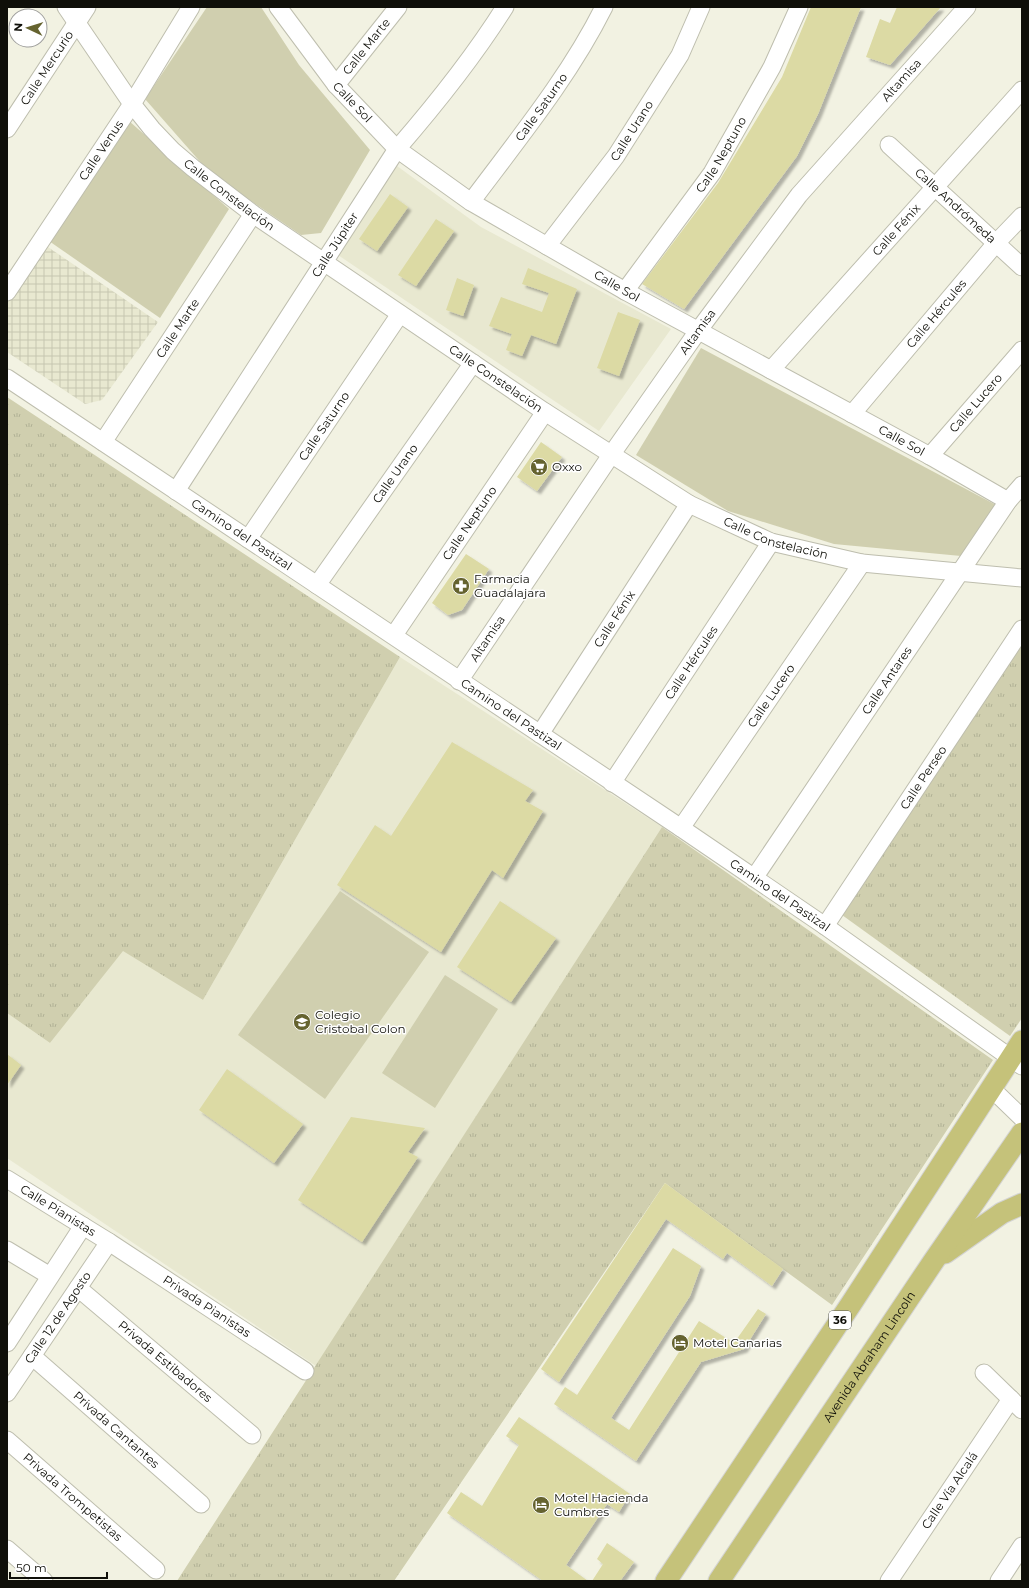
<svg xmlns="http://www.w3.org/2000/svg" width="1029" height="1588" viewBox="0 0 1029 1588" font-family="Montserrat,sans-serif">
	<defs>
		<pattern id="industrial-grid" width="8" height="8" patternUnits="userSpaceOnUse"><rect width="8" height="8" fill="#e8e8d0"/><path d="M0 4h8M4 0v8" fill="none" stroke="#c6c6b1"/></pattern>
		<pattern id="grass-tufts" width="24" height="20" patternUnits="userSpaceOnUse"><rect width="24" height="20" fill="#d0cfaf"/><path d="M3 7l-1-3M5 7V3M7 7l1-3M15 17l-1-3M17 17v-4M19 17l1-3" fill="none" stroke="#b1b195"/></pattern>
		<filter id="shadow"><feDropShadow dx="3.5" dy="3.5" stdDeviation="1" flood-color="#0004"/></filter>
	</defs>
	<rect width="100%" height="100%" fill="#f2f2e2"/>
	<!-- built -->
	<g fill="#e8e8d0">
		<polygon points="397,166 481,227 671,329 599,431 335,253"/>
		<polygon points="400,657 662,827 316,1366 7,1158 7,1013 50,1043 123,950 203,1000"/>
	</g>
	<!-- industrial -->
	<polygon fill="url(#industrial-grid)" points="45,245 158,322 102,400 85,404 7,352 7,303"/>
	<!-- grass -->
	<g fill="url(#grass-tufts)">
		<polygon points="7,397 400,657 203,1000 123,951 50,1043 7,1013"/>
		<polygon points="1022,643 1022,1018 1010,1036 842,915"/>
		<polygon points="662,827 993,1060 832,1305 665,1183 394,1581 177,1581"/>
	</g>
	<!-- park -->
	<g fill="#d0cfaf">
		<polygon points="207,7 261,7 299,65 370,150 321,233 301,235 210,173 145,99"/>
		<polygon points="129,121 229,209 160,318 49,241"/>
		<polygon points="701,348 996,505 961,556 834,544 728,511 636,455"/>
		<polygon points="340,891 429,952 325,1099 238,1035"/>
		<polygon points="445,975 498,1009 435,1108 382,1073"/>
	</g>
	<!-- building -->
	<g fill="#dcdaa4" filter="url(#shadow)">
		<polygon points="811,7 861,7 818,114 797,156 684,309 642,284 718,183 782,77"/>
		<polygon points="897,7 941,7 890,65 866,57 880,19 890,23"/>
		<polygon points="390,194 408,207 377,251 359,239"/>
		<polygon points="436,219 454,231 416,286 398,275"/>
		<polygon points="528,268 577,289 556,344 531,335 522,356 506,350 512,334 489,326 501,297 542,312 549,293 522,284"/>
		<polygon points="457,278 474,285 463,316 446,310"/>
		<polygon points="618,312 640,320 619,376 597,368"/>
		<polygon points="541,442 562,457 537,491 517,477"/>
		<polygon points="466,554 489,569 462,610 448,615 432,603"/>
		<polygon points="452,742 533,790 525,801 543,811 503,878 492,870 441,952 337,885 375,825 391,836"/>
		<polygon points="500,901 556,938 511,1002 457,967"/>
		<polygon points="7,1054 21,1065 7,1085"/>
		<polygon points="227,1069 303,1124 274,1163 199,1110"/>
		<polygon points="351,1117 425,1128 408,1152 418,1157 362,1242 298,1200"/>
		<polygon points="665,1183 783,1269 772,1286 727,1253 723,1259 666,1219 559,1382 541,1369"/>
		<polygon points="673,1248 701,1266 690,1296 611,1418 629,1430 699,1321 734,1343 758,1309 766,1314 744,1349 701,1362 636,1461 554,1404 565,1387 577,1395"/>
		<polygon points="519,1417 630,1494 619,1512 607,1504 566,1565 588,1581 543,1581 447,1513 461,1492 482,1506 519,1445 506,1436"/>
		<polygon points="607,1543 634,1562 620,1581 592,1581 603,1564 597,1559"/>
	</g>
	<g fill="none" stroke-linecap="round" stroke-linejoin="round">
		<defs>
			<g id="minor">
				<path id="s1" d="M66,7L132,104L152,129L173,151L193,168L253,214L545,412L689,504L771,542L862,563L1022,578"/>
				<path id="s2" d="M278,7L336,85L397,149L471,202L625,291L930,456L1008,501"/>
				<path id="s3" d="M336,85L398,7"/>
				<path id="s4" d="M7,129L87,7"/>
				<path id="s5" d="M889,145L1022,267"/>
				<path id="s6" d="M471,202C518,139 569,77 604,7"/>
				<path id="s7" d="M547,246L616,156L680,55L701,7"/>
				<path id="s8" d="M625,291L712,173L772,67L799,7"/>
				<path id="s9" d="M7,292L132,104L191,7"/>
				<path id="s10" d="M771,370L1022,90"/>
				<path id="s11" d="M7,378L681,828L825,926L1022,1066"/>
				<path id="s12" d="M852,414L997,242L1022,216"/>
				<path id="s13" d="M103,442L253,214"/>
				<path id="s14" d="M930,456L1022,350"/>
				<path id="s15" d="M176,491L397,149C436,104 473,58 505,7"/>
				<path id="s16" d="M248,539L400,314"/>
				<path id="s17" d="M317,585L473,363"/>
				<path id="s18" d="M394,635L545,412"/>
				<path id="s19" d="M459,681L611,455L698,331L799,195L967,7"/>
				<path id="s20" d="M540,734L689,504"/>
				<path id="s21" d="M612,783L771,542"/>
				<path id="s22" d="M681,828L862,563"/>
				<path id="s23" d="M754,878L1008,501L1022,485"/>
				<path id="s24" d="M825,926L1022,629"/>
				<polyline points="991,1088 1022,1118"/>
				<path id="s25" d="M7,1179L109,1242L305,1371"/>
				<polyline points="7,1250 50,1276"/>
				<path id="s26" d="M78,1288L252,1435"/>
				<polyline points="7,1343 83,1226"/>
				<path id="s27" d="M32,1356L201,1504"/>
				<polyline points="984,1373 1022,1410"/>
				<path id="s28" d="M7,1393L109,1242"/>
				<path id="s29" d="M7,1440L156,1570"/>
				<polyline points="7,1549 44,1581"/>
				<path id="s30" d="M889,1581L1011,1399"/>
				<polyline points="999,1581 1022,1546"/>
			</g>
			<g id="major">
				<polyline points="945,1253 1002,1213 1022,1204"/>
				<polyline points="666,1581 851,1304 1022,1041"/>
				<path id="s31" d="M719,1581L933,1262L1022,1133"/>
			</g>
		</defs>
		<!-- minor casing -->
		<use href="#minor" stroke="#bebeae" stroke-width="19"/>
		<!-- major casing -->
		<use href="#major" stroke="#d4d4d3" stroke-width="23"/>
		<!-- minor -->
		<use href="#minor" stroke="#fff" stroke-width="17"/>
		<!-- major -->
		<use href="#major" stroke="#c5c27a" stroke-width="21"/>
	</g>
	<!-- icons -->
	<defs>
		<symbol id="supermarket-disc" viewBox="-11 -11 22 22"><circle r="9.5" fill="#65632f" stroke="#fff"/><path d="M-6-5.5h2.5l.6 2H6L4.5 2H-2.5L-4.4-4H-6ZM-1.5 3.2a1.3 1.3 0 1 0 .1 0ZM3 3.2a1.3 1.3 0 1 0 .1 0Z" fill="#fff"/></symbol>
		<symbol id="pharmacy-disc" viewBox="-11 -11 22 22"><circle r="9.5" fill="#65632f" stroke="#fff"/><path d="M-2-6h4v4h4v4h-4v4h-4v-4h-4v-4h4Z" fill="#fff"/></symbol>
		<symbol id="school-disc" viewBox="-11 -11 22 22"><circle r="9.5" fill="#65632f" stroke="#fff"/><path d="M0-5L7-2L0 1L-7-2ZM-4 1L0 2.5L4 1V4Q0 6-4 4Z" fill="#fff"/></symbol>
		<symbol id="hotel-disc" viewBox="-11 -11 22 22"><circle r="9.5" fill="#65632f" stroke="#fff"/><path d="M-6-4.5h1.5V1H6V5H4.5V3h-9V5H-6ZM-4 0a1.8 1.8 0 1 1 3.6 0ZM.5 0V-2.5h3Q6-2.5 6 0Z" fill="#fff"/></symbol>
	</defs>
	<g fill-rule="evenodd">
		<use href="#supermarket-disc" x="529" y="457" width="20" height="20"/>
		<use href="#pharmacy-disc" x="451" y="576" width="20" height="20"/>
		<use href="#school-disc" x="292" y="1012" width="20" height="20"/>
		<use href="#hotel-disc" x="670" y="1333" width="20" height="20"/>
		<use href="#hotel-disc" x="531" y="1495" width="20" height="20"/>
	</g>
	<g text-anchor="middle" stroke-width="3" stroke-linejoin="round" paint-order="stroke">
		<!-- shield labels -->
		<rect fill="#fff" stroke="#575753" stroke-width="1" x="829" y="1311" width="22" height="18" rx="3"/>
		<g font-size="11" font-weight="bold" fill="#0f0f09">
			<text x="840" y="1324">36</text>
		</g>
		<!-- street labels -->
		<g font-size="12" fill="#0f0f09" stroke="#fff">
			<text dy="4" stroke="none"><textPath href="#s3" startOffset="49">Calle Marte</textPath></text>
			<text dy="4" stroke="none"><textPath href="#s4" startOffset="73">Calle Mercurio</textPath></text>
			<text dy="4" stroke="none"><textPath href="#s19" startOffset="747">Altamisa</textPath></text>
			<text dy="4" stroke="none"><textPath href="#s2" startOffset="121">Calle Sol</textPath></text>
			<text dy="4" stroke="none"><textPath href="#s6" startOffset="118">Calle Saturno</textPath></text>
			<text dy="4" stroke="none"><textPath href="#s7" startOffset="143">Calle Urano</textPath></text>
			<text dy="4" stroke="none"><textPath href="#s9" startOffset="170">Calle Venus</textPath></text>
			<text dy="4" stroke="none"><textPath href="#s8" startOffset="167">Calle Neptuno</textPath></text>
			<text dy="4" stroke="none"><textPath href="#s1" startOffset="251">Calle Constelación</textPath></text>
			<text dy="4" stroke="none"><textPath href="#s5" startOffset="90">Calle Andrómeda</textPath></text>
			<text dy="4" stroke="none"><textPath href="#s10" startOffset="188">Calle Fénix</textPath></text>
			<text dy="4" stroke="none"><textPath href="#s15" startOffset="293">Calle Júpiter</textPath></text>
			<text dy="4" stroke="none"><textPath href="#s2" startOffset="445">Calle Sol</textPath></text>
			<text dy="4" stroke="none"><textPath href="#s12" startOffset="131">Calle Hércules</textPath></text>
			<text dy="4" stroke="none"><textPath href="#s13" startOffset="136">Calle Marte</textPath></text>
			<text dy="4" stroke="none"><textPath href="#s19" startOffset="423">Altamisa</textPath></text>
			<text dy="4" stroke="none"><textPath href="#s1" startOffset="575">Calle Constelación</textPath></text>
			<text dy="4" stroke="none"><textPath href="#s14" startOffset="70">Calle Lucero</textPath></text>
			<text dy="4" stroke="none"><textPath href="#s16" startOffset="136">Calle Saturno</textPath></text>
			<text dy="4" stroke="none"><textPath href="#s2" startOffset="769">Calle Sol</textPath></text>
			<text dy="4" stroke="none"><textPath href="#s17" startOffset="136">Calle Urano</textPath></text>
			<text dy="4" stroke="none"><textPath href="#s18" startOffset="135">Calle Neptuno</textPath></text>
			<text dy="4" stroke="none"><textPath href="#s11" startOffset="282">Camino del Pastizal</textPath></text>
			<text dy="4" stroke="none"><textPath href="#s1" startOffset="899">Calle Constelación</textPath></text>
			<text dy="4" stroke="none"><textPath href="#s20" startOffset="137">Calle Fénix</textPath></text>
			<text dy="4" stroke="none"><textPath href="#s19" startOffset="51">Altamisa</textPath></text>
			<text dy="4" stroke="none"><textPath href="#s21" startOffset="144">Calle Hércules</textPath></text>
			<text dy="4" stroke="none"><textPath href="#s23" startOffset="238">Calle Antares</textPath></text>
			<text dy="4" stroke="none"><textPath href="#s22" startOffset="160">Calle Lucero</textPath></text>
			<text dy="4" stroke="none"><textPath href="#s11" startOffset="606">Camino del Pastizal</textPath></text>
			<text dy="4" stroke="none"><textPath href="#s24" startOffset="178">Calle Perseo</textPath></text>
			<text dy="4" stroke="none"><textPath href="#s11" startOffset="930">Camino del Pastizal</textPath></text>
			<text dy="4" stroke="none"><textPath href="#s25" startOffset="60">Calle Pianistas</textPath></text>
			<text dy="4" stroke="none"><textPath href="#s25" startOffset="237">Privada Pianistas</textPath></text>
			<text dy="4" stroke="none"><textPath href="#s28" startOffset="91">Calle 12 de Agosto</textPath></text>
			<text dy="4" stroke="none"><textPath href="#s31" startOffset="270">Avenida Abraham Lincoln</textPath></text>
			<text dy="4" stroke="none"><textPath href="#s26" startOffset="114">Privada Estibadores</textPath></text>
			<text dy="4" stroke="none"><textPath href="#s27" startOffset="112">Privada Cantantes</textPath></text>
			<text dy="4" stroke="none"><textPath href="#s30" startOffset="109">Calle Vía Alcalá</textPath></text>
			<text dy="4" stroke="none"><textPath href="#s29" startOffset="87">Privada Trompetistas</textPath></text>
		</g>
		<!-- poi labels -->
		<g font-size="12" fill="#0f0f09" stroke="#fff" text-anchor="start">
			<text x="552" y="471">Oxxo</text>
			<text x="474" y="583">Farmacia<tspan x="474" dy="14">Guadalajara</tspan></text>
			<text x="315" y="1019">Colegio<tspan x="315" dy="14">Cristobal Colon</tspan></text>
			<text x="693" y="1347">Motel Canarias</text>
			<text x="554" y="1502">Motel Hacienda<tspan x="554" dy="14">Cumbres</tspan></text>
		</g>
	</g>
	<!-- border -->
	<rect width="1029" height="1588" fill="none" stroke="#0f0f09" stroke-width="16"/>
	<!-- north arrow -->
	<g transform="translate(28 28) rotate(274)"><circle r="19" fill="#ffffff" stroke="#9f9f9d"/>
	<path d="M0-3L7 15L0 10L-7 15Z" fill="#65632f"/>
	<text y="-6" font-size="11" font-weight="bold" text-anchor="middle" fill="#0f0f09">N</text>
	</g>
	<!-- scale -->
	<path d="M10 1572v6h97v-6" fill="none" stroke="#0f0f09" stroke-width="2"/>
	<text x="16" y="1572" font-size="12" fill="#0f0f09" stroke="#ffffff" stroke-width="3" paint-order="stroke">50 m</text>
</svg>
